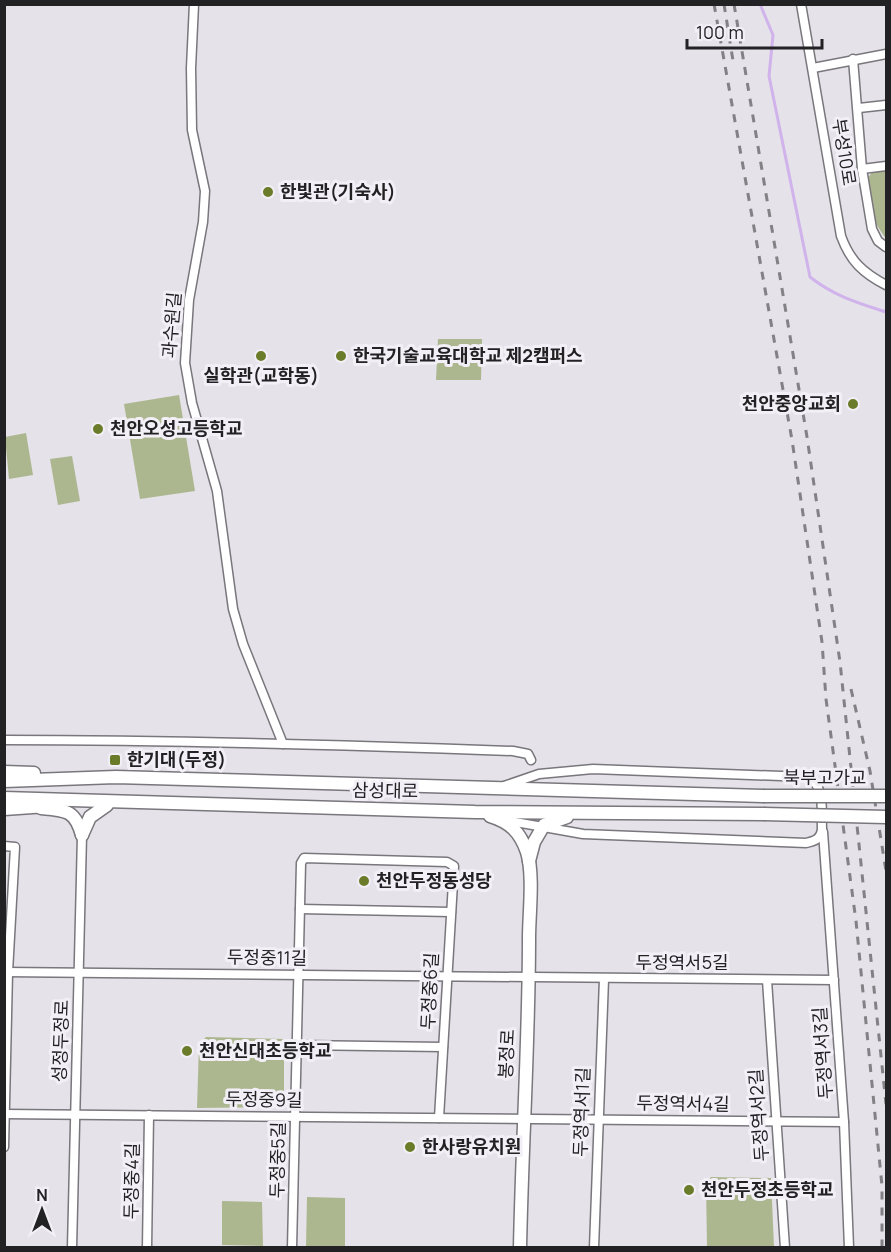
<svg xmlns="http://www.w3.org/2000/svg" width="891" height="1252" viewBox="0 0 891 1252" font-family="Manrope,'Noto Sans KR',sans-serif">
	<rect width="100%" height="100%" fill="#e5e2e9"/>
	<!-- green -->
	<g fill="#acb78f">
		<polygon points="886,170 886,239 874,221 867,179 873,171"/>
		<polygon points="438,339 482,339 481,380 436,380"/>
		<polygon points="179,395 195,491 140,499 124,404"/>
		<polygon points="26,433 33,475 9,479 5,437"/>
		<polygon points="72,456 80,501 58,505 50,459"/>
		<polygon points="206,1037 284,1039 284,1103 282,1107 197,1108 199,1044"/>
		<polygon points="711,1177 771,1178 774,1247 707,1247 706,1183"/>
		<polygon points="307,1197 345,1198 345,1247 306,1247"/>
		<polygon points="222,1201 262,1202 263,1246 222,1245"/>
	</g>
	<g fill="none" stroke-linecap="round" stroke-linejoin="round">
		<!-- stream -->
		<path stroke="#d1b3eb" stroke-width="3" d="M760,4L773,35L769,76L810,277C834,296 858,303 886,312"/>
		<defs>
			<g id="street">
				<polyline points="194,4 191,68 192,130 205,191 203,222 189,300 185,363 192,403 217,491 233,609 243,644 283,744"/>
				<path d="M801,4L841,236C850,261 863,273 886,285"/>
				<polyline points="853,59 862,169 872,229 878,241 886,247"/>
				<polyline points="813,68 886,54"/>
				<polyline points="859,108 886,105"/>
				<polyline points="862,169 886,166"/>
				<path d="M4,740C174,740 344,745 513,751L528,754L531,760"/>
				<path d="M504,820L583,834L806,843C815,841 821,839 822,829C821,812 826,785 807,777L593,769L539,774L504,786"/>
				<polyline points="823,832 844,1122 849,1248"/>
				<polyline points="4,846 15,847 8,972 4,1147"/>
				<polyline points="300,909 451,912"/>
				<polyline points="4,972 834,980"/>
				<polyline points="767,980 785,1248"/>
				<polyline points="297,1045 443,1047"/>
				<polyline points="4,1114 844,1122"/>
				<polyline points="72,1248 82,835"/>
				<polyline points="147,1248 149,1115"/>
				<polyline points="292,1248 301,863 304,858 447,862 454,866 439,1118"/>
				<polyline points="594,1248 604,979"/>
			</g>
			<g id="secondary">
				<polyline points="4,772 34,773"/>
				<polyline points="4,781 116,777 763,796"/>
				<polyline points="4,798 475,812 764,814"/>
				<path d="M41,808C66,810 75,810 82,835"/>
				<polyline points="4,809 47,806"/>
				<path d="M490,816C510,822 520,832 527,852C534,875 529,914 529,938C529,1041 522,1144 520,1248"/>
				<polyline points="82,835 90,817 107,805"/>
				<polyline points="529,861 534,842 544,825 567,817"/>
			</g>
		</defs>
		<!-- street casing -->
		<use href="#street" stroke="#79767c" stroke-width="11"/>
		<!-- secondary casing -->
		<use href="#secondary" stroke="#79767c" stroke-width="15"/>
		<!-- street -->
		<use href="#street" stroke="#fff" stroke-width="8"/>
		<!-- secondary -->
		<use href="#secondary" stroke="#fff" stroke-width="12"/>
		<!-- rail -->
		<g stroke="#838186" stroke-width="3" stroke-dasharray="8 8" stroke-linecap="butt">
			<polyline points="714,4 792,440 822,642 826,699 856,921 882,1186 882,1248"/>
			<polyline points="724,4 734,67"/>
			<polyline points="734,4 807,437 840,662 886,1104"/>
			<polyline points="851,689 870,771 886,871"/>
		</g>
		<defs>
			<g id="secondary-bridge">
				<polyline points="763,796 886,796"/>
				<polyline points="764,814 886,817"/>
			</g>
		</defs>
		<!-- secondary-bridge casing -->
		<use href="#secondary-bridge" stroke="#79767c" stroke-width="15" stroke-linecap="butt"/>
		<!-- secondary-bridge -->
		<use href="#secondary-bridge" stroke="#fff" stroke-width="12"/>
	</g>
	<!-- markers -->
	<g fill="#6a7b29" stroke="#f3eff6" stroke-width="2">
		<circle cx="268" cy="192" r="6"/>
		<circle cx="261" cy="356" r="6"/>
		<circle cx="341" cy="356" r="6"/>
		<circle cx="853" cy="404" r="6"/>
		<circle cx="98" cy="429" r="6"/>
		<rect x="109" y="754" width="12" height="12" rx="3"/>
		<circle cx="364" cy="881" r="6"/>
		<circle cx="187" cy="1051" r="6"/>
		<circle cx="410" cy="1147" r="6"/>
		<circle cx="689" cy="1190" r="6"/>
	</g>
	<g text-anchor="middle" stroke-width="6" stroke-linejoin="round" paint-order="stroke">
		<!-- street labels -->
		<g font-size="18" fill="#222123" stroke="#f3eff6">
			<text transform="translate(844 152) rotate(81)" y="6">부성10로</text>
			<text transform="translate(172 325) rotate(-85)" y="6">과수원길</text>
			<text x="825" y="784">북부고가교</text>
			<text transform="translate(385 791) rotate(1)" y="6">삼성대로</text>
			<text transform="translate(267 958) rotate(1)" y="6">두정중11길</text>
			<text x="682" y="969">두정역서5길</text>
			<text transform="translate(430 991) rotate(-87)" y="6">두정중6길</text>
			<text transform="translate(61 1041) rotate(-88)" y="6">성정두정로</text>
			<text transform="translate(823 1053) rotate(-94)" y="6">두정역서3길</text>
			<text transform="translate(507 1054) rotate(-87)" y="6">봉정로</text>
			<text transform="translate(264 1100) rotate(1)" y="6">두정중9길</text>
			<text transform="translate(683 1104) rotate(1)" y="6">두정역서4길</text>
			<text transform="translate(582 1112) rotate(-88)" y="6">두정역서1길</text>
			<text transform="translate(759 1115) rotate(-94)" y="6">두정역서2길</text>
			<text transform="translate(278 1160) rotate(-89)" y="6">두정중5길</text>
			<text transform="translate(132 1181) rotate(-89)" y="6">두정중4길</text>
		</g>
		<!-- poi labels -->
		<g font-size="18" font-weight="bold" fill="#222123" stroke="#f3eff6" text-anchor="start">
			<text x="280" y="198">한빛관(기숙사)</text>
			<text x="353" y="362">한국기술교육대학교 제2캠퍼스</text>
			<text x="261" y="382" text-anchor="middle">실학관(교학동)</text>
			<text x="841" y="410" text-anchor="end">천안중앙교회</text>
			<text x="110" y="435">천안오성고등학교</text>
			<text x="127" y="766">한기대(두정)</text>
			<text x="376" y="887">천안두정동성당</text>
			<text x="199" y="1057">천안신대초등학교</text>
			<text x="422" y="1153">한사랑유치원</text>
			<text x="701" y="1196">천안두정초등학교</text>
		</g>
	</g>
	<!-- border -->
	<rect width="891" height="1252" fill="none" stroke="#222123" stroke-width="12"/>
	<!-- north arrow -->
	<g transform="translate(42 1210)" stroke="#f3eff6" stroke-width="4.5" paint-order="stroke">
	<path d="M0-4.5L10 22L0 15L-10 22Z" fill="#222123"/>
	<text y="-9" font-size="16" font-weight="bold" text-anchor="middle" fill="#222123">N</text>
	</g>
	<!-- scale -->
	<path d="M687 39v9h135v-9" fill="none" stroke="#222123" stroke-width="3"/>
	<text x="696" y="39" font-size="18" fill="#222123" stroke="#f3eff6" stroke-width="4.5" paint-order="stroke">100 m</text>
</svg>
